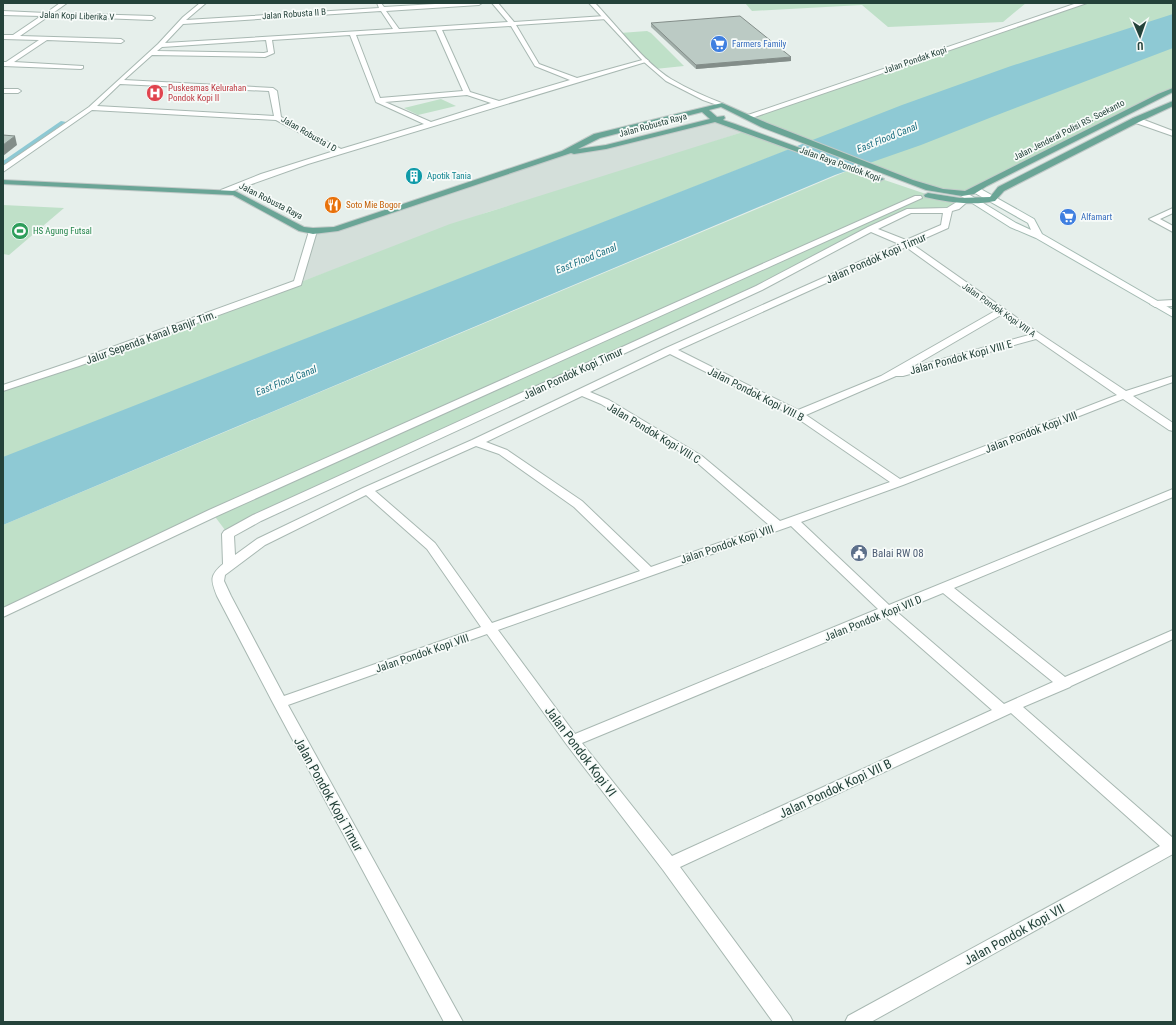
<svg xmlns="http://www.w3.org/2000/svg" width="1176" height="1025" viewBox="0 0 1176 1025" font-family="'Roboto Condensed',sans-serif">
	<rect width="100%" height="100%" fill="#e6efeb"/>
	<!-- built -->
	<polygon fill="#d4dfda" points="715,119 746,131 606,177 488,212 298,283 313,231 324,231 565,153 606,147"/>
	<!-- green -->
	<g fill="#bfe0c8">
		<polygon points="745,3 1026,3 1003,22 888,27 862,5 752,11"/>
		<polygon points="1085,3 1173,3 1173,90 962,194 926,187 746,117"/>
		<polygon points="647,31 651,33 684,66 655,69 620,33"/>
		<polygon points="441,99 456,106 418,115 404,108"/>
		<polygon points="746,131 796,147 3,458 3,388 298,283 450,224"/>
		<polygon points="852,169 926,194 963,202 956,207 910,211 759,288 228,534 213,514 3,613 3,525"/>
		<polygon points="3,205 64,208 9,255 3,254"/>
	</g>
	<!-- water -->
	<polygon fill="#8ec9d4" points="1173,14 1173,48 992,117 921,145 835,175 3,525 3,457 902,105 1011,66"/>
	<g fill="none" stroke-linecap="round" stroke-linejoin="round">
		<!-- stream -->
		<polygon fill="#8ec9d4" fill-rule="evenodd" points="61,121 66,122 3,166 3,161"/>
		<defs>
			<g id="minor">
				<polygon points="60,3 67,3 53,13 152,16 155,18 152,20 49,16 20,36 121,39 124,41 121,43 47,40 14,62 83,66 83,68 81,69 3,66 3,62 6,62 39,40 3,39 3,35 13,35 41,16 3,15 3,11 46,13"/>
				<path d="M200,3H206L186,20L379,8L377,3H381L384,7L452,3H482L479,5L386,11L399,29L508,22L492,3H498L514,22L605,16L608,18L607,19L516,25L539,64L577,78L646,59L649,61L308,164L224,194H221V190L261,174L334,151L276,120L92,110L3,172V166L89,107L158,44L183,17ZM381,11L393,29L165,43L183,24ZM511,26L535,66L570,80L499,101L470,92L442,30ZM436,30L463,91L380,98L356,35ZM350,35L376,102L424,124L341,149L281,117L277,91L273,88L124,80L152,55L265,57L274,53L272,40ZM266,40L268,52L264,53L157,51L162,47ZM120,84L269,91L274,116L97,106ZM467,95L491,103L431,122L385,102Z"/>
				<polygon points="1077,3 1087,3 749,119 746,119 742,117"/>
				<polygon points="3,89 18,89 21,91 18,93 3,93"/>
				<polygon points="1133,118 1139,118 1173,131 1173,136 1133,122"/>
				<polygon points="915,196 921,196 922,198 217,516 3,617 3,608 209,510"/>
				<path d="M960,200H966L967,202L959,209L952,211L948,228L912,244L1040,334L1126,391L1173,376V382L1133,396L1173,423V431L1169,430L1123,399L903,485L801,522L889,605L1173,489V497L954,588L1065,677L1173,630V639L1071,686L1070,687L1023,707L1173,838V854L871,1022H845L848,1016L1160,846L1011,713L680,867L790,1016L793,1022H773L663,870L567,745L487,634L288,705L463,1022H444L273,703L217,596C211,580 209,576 223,564L222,534L224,531L253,515L756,286L868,227L907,209L947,208ZM911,213H943L941,225L906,240L878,229ZM871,232L899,244L666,348L472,440L363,488L257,539L235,555L234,536L261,521L762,290ZM906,247L995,311L881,376L798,410L678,350ZM1001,315L1029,335L910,368ZM1036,339L1117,395L900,479L806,415L896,376H903ZM670,354L794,416L890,482L780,521L702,456L609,400L590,392ZM582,396L601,404L694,460L769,525L651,567L582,501L507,450L486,442ZM476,446L499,454L574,507L640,571L492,623L435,543L375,491ZM366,495L427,549L481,627L284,696L231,596L224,581L225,575L265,545ZM791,526L878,609L575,734L498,630ZM943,593L1053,682L1004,704L897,612ZM886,617L992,710L672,856L582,743Z"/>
				<polygon points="1173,208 1173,213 1160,219 1173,226 1173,232 1149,219"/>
				<polygon points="1173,300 1173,306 1155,307 1150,304 1155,301"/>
			</g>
			<g id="tertiary">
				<path d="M589,3H595C616,25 646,64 671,79C688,89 706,97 724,104V106H720L703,100L666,81L644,62Z"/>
				<polygon points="313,228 317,231 301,285 79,366 3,391 3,385 71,362 294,281 309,231"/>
			</g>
			<polygon id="secondary" points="973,188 979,188 1034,219 1042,234 1173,310 1173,317 1036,238 1010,227 958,194 959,192 965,192 1016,223 1031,230 1028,223 973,192"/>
			<g id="primary">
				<path d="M1173,88V92L987,186L974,194L962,196L926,190L761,127L721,107L709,110L717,117L724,116L725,118L723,120L735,124L884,179L880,181H877L715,122L606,149L574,154L571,153L338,231L313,234L299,231L233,195L3,184V180L235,191L304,227L313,228L334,227L562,151L594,134L722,103L767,123L913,180L943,189L965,191L1158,94ZM702,112L710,119L606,145L578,149L600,138Z"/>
				<path d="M1173,101V106L1139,122L1004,191L995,201C972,206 948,202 925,197L924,195L928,193L960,198L990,197L998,187L1133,118Z"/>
			</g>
		</defs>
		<!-- minor casing -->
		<use href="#minor" stroke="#a8b8b2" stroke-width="2"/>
		<!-- tertiary casing -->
		<use href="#tertiary" stroke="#a8b8b2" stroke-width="2"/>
		<!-- secondary casing -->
		<use href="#secondary" stroke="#a4bbb3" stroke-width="2"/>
		<!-- primary casing -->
		<use href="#primary" stroke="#c2cac8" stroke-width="2"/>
		<!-- minor -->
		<use href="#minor" fill="#fff" fill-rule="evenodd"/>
		<!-- tertiary -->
		<use href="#tertiary" fill="#fff" fill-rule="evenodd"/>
		<!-- secondary -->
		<use href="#secondary" fill="#fff" fill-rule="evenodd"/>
		<!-- primary -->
		<use href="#primary" fill="#6aa596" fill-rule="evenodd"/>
	</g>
	<!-- wall -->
	<polygon fill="#a1aea9" points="651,23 791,61 696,69 651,27"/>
	<!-- shaded-wall -->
	<g fill="#838d89">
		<polygon points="791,57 791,61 696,69 696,65"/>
		<polygon points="15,136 17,145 3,156 3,145"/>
	</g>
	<!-- building -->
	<g fill="#bbcac4" stroke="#838d89">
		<polygon points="740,16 791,57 696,65 651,23"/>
		<polygon points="3,135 15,136 3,145"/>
	</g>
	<!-- icons -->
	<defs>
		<symbol id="supermarket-disc" viewBox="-11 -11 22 22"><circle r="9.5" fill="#3f7fe0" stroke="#f7fbf9"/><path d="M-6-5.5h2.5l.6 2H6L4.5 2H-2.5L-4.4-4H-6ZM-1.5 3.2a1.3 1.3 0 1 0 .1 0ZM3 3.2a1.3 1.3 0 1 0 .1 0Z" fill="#fff"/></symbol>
		<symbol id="hospital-disc" viewBox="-11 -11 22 22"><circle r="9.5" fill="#e0444e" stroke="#f7fbf9"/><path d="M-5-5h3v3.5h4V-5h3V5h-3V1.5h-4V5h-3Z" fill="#fff"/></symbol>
		<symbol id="building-disc" viewBox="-11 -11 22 22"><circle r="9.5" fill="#0f9aa8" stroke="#f7fbf9"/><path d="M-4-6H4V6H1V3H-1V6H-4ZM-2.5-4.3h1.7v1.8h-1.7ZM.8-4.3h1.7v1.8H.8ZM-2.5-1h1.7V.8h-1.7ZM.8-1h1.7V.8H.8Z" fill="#fff"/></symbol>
		<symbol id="restaurant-disc" viewBox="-11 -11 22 22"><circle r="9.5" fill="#e8710a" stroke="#f7fbf9"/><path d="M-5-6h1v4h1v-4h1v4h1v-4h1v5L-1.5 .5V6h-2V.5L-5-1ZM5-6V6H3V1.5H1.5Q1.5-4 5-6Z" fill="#fff"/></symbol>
		<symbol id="stadium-disc" viewBox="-11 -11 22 22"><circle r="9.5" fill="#2e9e5b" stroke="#f7fbf9"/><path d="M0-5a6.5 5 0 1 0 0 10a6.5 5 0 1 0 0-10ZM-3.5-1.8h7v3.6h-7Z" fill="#fff"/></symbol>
		<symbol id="civic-disc" viewBox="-11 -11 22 22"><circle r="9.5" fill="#5c6f8a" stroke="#f7fbf9"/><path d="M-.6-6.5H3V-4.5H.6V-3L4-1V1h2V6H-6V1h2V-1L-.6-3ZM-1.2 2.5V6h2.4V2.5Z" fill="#fff"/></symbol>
	</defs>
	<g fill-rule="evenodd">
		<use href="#supermarket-disc" x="709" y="34" width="20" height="20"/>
		<use href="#hospital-disc" x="145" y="83" width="20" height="20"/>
		<use href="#building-disc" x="404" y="166" width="20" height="20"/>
		<use href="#restaurant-disc" x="323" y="195" width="20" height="20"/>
		<use href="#supermarket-disc" x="1058" y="207" width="20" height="20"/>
		<use href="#stadium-disc" x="10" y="221" width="20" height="20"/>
		<use href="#civic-disc" x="849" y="543" width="20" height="20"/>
	</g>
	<g text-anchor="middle" stroke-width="3.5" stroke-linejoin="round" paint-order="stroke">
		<!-- far-street labels -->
		<g font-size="9" fill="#24423a" stroke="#f7fbf9">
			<text transform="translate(294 14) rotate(-4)" y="3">Jalan Robusta II B</text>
			<text transform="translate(77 16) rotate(2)" y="3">Jalan Kopi Liberika V</text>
			<text transform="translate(915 60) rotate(-19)" y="3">Jalan Pondak Kopi</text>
			<text transform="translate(653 125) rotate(-15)" y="3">Jalan Robusta Raya</text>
			<text transform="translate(1069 130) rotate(-27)" y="3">Jalan Jenderal Polisi RS. Soekanto</text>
			<text transform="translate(309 134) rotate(30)" y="3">Jalan Robusta I D</text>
			<text transform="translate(840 164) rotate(20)" y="3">Jalan Raya Pondok Kopi</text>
			<text transform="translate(271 201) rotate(27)" y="3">Jalan Robusta Raya</text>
			<text transform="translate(999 310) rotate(35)" y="3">Jalan Pondok Kopi VIII A</text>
		</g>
		<!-- far-shop labels -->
		<g font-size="9" fill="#366cbe" stroke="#f7fbf9" text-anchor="start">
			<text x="732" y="47">Farmers Family</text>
			<text x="1081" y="220">Alfamart</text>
		</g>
		<!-- far-health labels -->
		<g font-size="9" fill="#be3a42" stroke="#f7fbf9" text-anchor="start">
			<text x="168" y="91">Puskesmas Kelurahan<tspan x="168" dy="10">Pondok Kopi II</tspan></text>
		</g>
		<!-- far-culture labels -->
		<g font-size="9" fill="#0d838f" stroke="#f7fbf9" text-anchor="start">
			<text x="427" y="179">Apotik Tania</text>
		</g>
		<!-- far-food labels -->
		<g font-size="9" fill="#c56008" stroke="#f7fbf9" text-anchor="start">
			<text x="346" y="208">Soto Mie Bogor</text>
		</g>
		<!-- far-leisure labels -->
		<g font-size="9" fill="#27864d" stroke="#f7fbf9" text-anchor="start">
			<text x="33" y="234">HS Agung Futsal</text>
		</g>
		<!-- far-water labels -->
		<g font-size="10" font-style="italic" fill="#1c6f80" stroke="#f7fbf9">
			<text transform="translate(887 137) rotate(-22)" y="4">East Flood Canal</text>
			<text transform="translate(586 258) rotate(-22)" y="4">East Flood Canal</text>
			<text transform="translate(286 380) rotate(-22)" y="4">East Flood Canal</text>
		</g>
		<!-- street labels -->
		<g font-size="11" fill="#24423a" stroke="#f7fbf9">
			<text transform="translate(876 258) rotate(-24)" y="4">Jalan Pondok Kopi Timur</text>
			<text transform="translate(151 337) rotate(-20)" y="4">Jalur Sependa Kanal Banjir Tim.</text>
			<text transform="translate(961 357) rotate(-15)" y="4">Jalan Pondok Kopi VIII E</text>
			<text transform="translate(573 373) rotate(-25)" y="4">Jalan Pondok Kopi Timur</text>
			<text transform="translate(756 394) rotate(27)" y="4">Jalan Pondok Kopi VIII B</text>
			<text transform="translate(1031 432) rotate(-21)" y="4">Jalan Pondok Kopi VIII</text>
			<text transform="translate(654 433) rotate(31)" y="4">Jalan Pondok Kopi VIII C</text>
			<text transform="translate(727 544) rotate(-19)" y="4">Jalan Pondok Kopi VIII</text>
			<text transform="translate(873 618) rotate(-22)" y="4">Jalan Pondok Kopi VII D</text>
			<text transform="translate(422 653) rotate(-19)" y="4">Jalan Pondok Kopi VIII</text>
		</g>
		<!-- service labels -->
		<g font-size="11" fill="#4e5e75" stroke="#f7fbf9" text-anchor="start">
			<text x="872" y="557">Balai RW 08</text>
		</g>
		<!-- near-street labels -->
		<g font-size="13" fill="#24423a" stroke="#f7fbf9">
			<text transform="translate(581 751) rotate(53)" y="5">Jalan Pondok Kopi VI</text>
			<text transform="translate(835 788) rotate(-25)" y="5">Jalan Pondok Kopi VII B</text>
			<text transform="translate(329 794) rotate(61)" y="5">Jalan Pondok Kopi Timur</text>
			<text transform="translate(1014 934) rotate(-29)" y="5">Jalan Pondok Kopi VII</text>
		</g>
	</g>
	<!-- border -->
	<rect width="1176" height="1025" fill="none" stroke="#24423a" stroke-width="8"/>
	<!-- north arrow -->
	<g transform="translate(1140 36) rotate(178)" stroke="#f7fbf9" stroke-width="3" paint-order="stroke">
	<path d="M0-3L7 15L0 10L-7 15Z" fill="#24423a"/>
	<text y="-6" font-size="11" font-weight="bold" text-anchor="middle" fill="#24423a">U</text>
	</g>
</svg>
